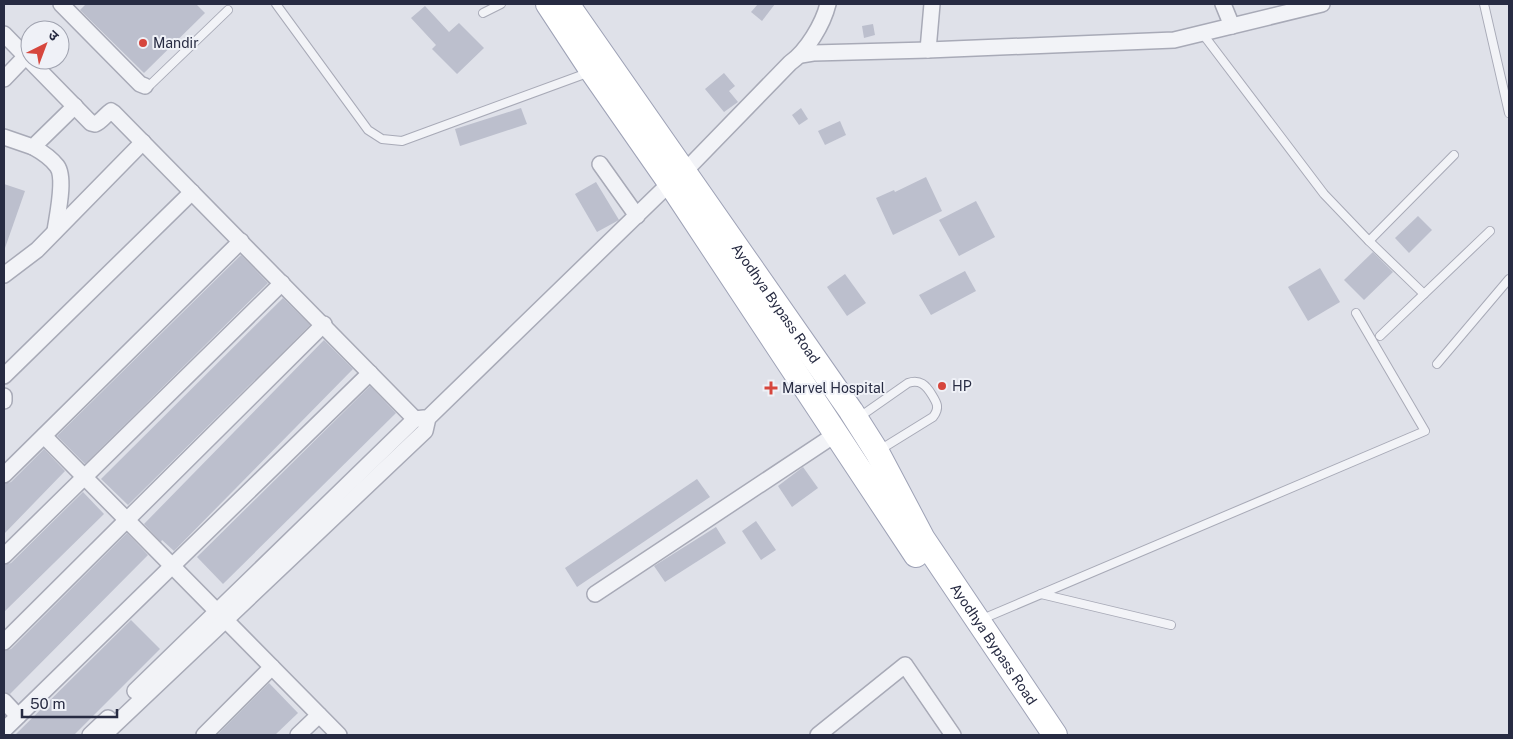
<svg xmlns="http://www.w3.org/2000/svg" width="1513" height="739" viewBox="0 0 1513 739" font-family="'Public Sans','Noto Sans Devanagari',sans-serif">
	<rect width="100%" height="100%" fill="#dfe1e9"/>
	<!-- building -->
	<g fill="#bcbfcd">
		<polygon points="86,4 196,4 205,13 144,73 80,10"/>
		<polygon points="758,4 775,4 762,21 751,12"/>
		<polygon points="425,6 449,32 459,23 484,48 457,74 432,49 436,45 411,18"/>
		<polygon points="873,24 875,35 864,38 862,26"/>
		<polygon points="724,73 735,86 729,91 738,102 724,112 705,89"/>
		<polygon points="521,108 527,124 460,146 455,129"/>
		<polygon points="801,108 808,119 799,125 792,115"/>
		<polygon points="840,121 846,135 825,145 818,131"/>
		<polygon points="926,177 942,211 893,235 876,198 894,190 895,192"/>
		<polygon points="596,182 619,220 597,232 575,194"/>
		<polygon points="4,184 25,191 5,248 4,247"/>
		<polygon points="976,201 995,237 959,256 939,220"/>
		<polygon points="1418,216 1432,230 1409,253 1395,238"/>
		<polygon points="1373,252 1393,272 1364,300 1344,280"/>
		<polygon points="241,255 268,283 85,464 57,436"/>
		<polygon points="1320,268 1340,302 1308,321 1288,287"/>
		<polygon points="965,271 976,291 931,315 919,295"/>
		<polygon points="845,274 866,303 847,316 827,287"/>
		<polygon points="283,298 310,325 128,505 101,479"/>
		<polygon points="324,340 353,369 174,551 162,540 161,542 144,524"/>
		<polygon points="370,386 396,413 223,584 197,557"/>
		<polygon points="44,449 65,471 4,534 4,484 11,482"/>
		<polygon points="803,467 818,488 792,507 778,486"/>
		<polygon points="697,479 710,497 577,587 565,568"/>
		<polygon points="83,492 104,514 4,612 4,565 11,563"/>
		<polygon points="756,521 776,550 761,560 742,531"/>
		<polygon points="716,527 726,543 665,582 654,566"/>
		<polygon points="127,533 148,555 10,694 4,692 4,651 11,649"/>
		<polygon points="131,620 160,649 74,735 15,735"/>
		<polygon points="269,683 298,713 275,735 217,735"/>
	</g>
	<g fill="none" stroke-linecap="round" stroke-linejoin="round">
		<defs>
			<g id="service">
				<polyline points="276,4 368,130 382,139 402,141 590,72"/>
				<polyline points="1484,4 1509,113"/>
				<polyline points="483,13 501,4"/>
				<polyline points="1202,33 1324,194 1369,241 1424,294"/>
				<polyline points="145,86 150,85 228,10"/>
				<polyline points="1369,241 1454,155"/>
				<polyline points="1380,336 1490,231"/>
				<polyline points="1437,364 1509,279"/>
				<path d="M858,418L908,383C920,379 926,385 932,395C937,403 940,408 933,417L878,451"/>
				<polyline points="1041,594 1171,625"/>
				<polyline points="980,620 1425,431 1356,313"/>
			</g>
			<g id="minor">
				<polyline points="61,4 140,84 145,86"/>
				<polyline points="1223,4 1232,26"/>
				<path d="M4,34L91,123L95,124C102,121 105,115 111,111L114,113L415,419"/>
				<polyline points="928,50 932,4"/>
				<polyline points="801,55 813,53 928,50 1174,40 1322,4"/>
				<polyline points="4,79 26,56"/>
				<polyline points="4,137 33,147 75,106"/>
				<path d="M33,147C42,152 51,158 57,166C66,178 57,216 55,231"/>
				<polyline points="600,164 637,216"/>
				<polyline points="4,275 37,250 143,142"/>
				<polyline points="4,376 192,192"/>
				<polyline points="4,396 4,401"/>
				<polyline points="44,436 339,735"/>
				<polyline points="4,475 241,241"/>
				<polyline points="4,556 282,283"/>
				<polyline points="595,594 836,434"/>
				<polyline points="4,642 324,324"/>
				<polyline points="135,691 415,419 424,418"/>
				<polyline points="4,701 18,716"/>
				<polyline points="4,730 370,373"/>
				<polyline points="90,735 108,718"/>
				<path d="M104,735L425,431L428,418L670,183L684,172L790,63C807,51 823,24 828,4"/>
				<polyline points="204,735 272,667"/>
				<polyline points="298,735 319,715"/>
				<polyline points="818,735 905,665 953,735"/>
			</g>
			<g id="primary">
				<polyline points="548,4 592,71 670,183 916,555"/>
				<path id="s1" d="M567,4L851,411L877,452L923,539L1055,735"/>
			</g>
		</defs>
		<!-- service casing -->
		<use href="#service" stroke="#a8aab7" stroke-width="10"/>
		<!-- minor casing -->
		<use href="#minor" stroke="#a8aab7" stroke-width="18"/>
		<!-- primary casing -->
		<use href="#primary" stroke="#9ea2b6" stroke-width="26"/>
		<!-- service -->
		<use href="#service" stroke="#f2f3f7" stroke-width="8"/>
		<!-- minor -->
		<use href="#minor" stroke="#f2f3f7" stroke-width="15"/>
		<!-- primary -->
		<use href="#primary" stroke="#fff" stroke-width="24"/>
	</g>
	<!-- markers -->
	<g fill="#d6463d" stroke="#eff1f7" stroke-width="2">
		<circle cx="143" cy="43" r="5"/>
		<circle cx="942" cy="386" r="5"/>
		<path d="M768.5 380.5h5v5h5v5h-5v5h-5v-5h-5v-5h5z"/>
	</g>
	<g text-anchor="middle" stroke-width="4" stroke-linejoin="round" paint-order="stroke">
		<!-- poi labels -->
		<g font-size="14" fill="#272b42" stroke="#eff1f7" text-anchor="start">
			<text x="153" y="48">Mandir</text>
			<text x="952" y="391">HP</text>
			<text x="782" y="393">Marvel Hospital</text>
		</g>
		<!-- street labels -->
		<g font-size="14" fill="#272b42" stroke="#eff1f7">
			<text dy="5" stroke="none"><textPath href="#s1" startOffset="365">Ayodhya Bypass Road</textPath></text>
			<text dy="5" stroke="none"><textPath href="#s1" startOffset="770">Ayodhya Bypass Road</textPath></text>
		</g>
	</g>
	<!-- border -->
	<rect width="1513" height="739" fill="none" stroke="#272b42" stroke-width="10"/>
	<!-- north arrow -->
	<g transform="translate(45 45) rotate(42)"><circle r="24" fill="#eff1f7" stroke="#9fa2af"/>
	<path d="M0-4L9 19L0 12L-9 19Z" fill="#d6463d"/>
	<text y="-8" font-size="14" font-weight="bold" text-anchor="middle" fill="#272b42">उ</text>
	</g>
	<!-- scale -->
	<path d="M22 709v8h95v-8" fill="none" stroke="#272b42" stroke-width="2.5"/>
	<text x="30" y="709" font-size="15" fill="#272b42" stroke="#eff1f7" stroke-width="4" paint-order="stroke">50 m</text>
</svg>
